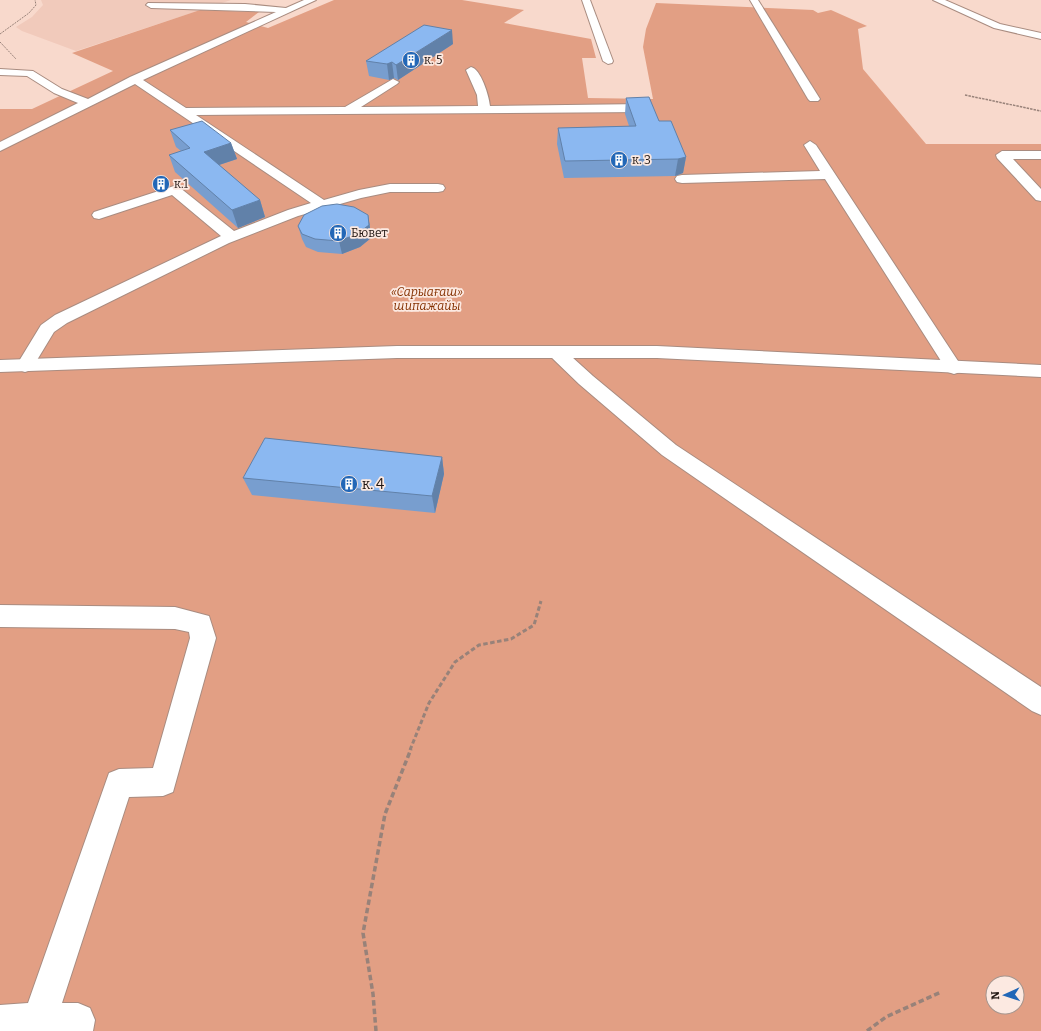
<svg xmlns="http://www.w3.org/2000/svg" width="1041" height="1031" viewBox="0 0 1041 1031" font-family="Bitter,serif">
	<rect width="100%" height="100%" fill="#f8d9cc"/>
	<!-- built -->
	<polygon fill="#f1cabb" points="41,0 231,0 76,51 22,31 16,27 32,17 43,5"/>
	<!-- green -->
	<path fill="#e29f84" fill-rule="evenodd" d="M334,0H462L524,10L504,23L591,39L596,58H582L588,98L653,99L643,47L646,29L656,3L813,10L818,13L831,10L867,26L858,29L863,69L926,144H1041V1031H0V109H32L113,71L72,53L200,10L259,12L246,22L268,28ZM993,983H1017V1007H993Z"/>
	<g fill="none" stroke-linecap="round" stroke-linejoin="round">
		<defs>
			<g id="minor">
				<path d="M304,0H316L143,80L186,108L345,107L393,79L399,82L397,84L361,107L478,106L477,95L466,70L471,67C481,69 489,96 490,106L645,104L651,108L645,112L196,115L324,200L359,190L390,184H438L443,185L445,188L443,191L438,192H390L361,198L298,216L229,243L67,323L54,332L31,370L25,372L19,370L16,366L41,325L55,315L221,236L172,195L99,219L94,218L92,215L94,212L174,186L179,187L234,231L288,210L311,203L135,84L0,151V142L78,103L54,93L27,76L0,75V69L33,71L62,89L88,99L130,77L276,12L151,8L146,5L148,3L245,4L286,8Z"/>
				<polygon points="582,0 590,0 613,61 612,63 608,64 603,61"/>
				<polygon points="750,0 758,0 820,99 818,101 810,101 808,99"/>
				<polygon points="933,0 945,0 1000,24 1041,33 1041,39 994,28"/>
				<polygon points="810,141 816,145 960,364 963,368 960,372 954,374 948,372 825,179 682,183 677,182 675,179 677,176 682,175 820,171 804,145"/>
				<polygon points="1002,151 1041,151 1041,159 1013,159 1041,189 1041,201 1036,200 997,158 996,155"/>
				<polygon points="556,346 562,348 593,376 676,445 1041,687 1041,715 1032,711 662,455 579,384 550,356 547,352 550,348"/>
				<polygon points="0,605 175,607 209,616 216,638 173,792 163,796 129,797 62,1003 78,1003 90,1008 95,1020 93,1031 0,1031 0,1005 28,1003 109,773 119,769 153,768 190,638 189,632 175,629 0,627"/>
			</g>
			<polygon id="major" points="397,346 657,346 1041,365 1041,377 657,358 397,358 0,372 0,360"/>
		</defs>
		<!-- minor casing -->
		<use href="#minor" stroke="#a98c80" stroke-width="2"/>
		<!-- major casing -->
		<use href="#major" stroke="#a98c80" stroke-width="2"/>
		<!-- path-far3 -->
		<g stroke="#988279" stroke-width="1" stroke-dasharray="2 1" stroke-linecap="butt">
			<polyline points="0,34 29,13 36,5 35,0"/>
			<polyline points="0,42 16,59"/>
		</g>
		<!-- path-far2 -->
		<polyline stroke="#988279" stroke-width="1.5" stroke-dasharray="2.5 1" stroke-linecap="butt" points="965,95 1041,111"/>
		<!-- path-far1 -->
		<polyline stroke="#988279" stroke-width="3" stroke-dasharray="4.5 2.5" stroke-linecap="butt" points="410,750 429,703 455,662 479,645 511,639 534,625 541,601"/>
		<!-- path -->
		<g stroke="#988279" stroke-width="3.5" stroke-dasharray="5.5 3" stroke-linecap="butt">
			<polyline points="376,1031 373,994 363,933 385,814 411,749"/>
			<polyline points="867,1031 886,1017 941,992"/>
		</g>
		<!-- minor -->
		<use href="#minor" fill="#fff" fill-rule="evenodd"/>
		<!-- major -->
		<use href="#major" fill="#fff" fill-rule="evenodd"/>
	</g>
	<!-- wall -->
	<g fill="#789ecf">
		<polygon points="453,44 398,80 394,78 389,80 369,76 366,61"/>
		<polygon points="626,98 659,121 686,157 683,173 675,176 564,178 557,144 558,128 629,126 625,114"/>
		<polygon points="170,130 231,143 237,159 219,165 260,200 265,217 238,228 175,172 169,155 181,151 176,147"/>
		<polygon points="368,215 370,228 371,238 360,247 342,254 318,252 306,247 302,239 298,226"/>
		<polygon points="442,457 444,474 435,513 252,495 243,478"/>
	</g>
	<!-- shaded-wall -->
	<g fill="#6181a9">
		<polygon points="452,30 453,44 398,80 396,65"/>
		<polygon points="392,62 394,78 389,80 387,64"/>
		<polygon points="231,143 237,159 210,168 204,152"/>
		<polygon points="686,157 683,173 675,176 678,159"/>
		<polygon points="260,200 265,217 238,228 232,210"/>
		<polygon points="368,215 370,228 371,238 360,247 342,254 339,241"/>
		<polygon points="442,457 444,474 435,513 432,496"/>
	</g>
	<!-- building -->
	<g fill="#8bb8f1" stroke="#6181a9">
		<polygon points="424,25 452,30 396,65 392,62 387,64 366,61"/>
		<polygon points="649,97 659,121 671,121 686,157 678,159 565,161 558,128 636,126 626,98"/>
		<polygon points="202,121 231,143 204,152 260,200 232,210 169,155 190,148 170,130"/>
		<polygon points="337,204 354,207 368,215 369,225 357,234 339,241 315,239 302,234 298,226 304,215 322,206"/>
		<polygon points="265,438 442,457 432,496 243,478"/>
	</g>
	<!-- icons -->
	<defs>
		<symbol id="building-disc" viewBox="-11 -11 22 22"><circle r="9.5" fill="#2267b7" stroke="#fce9e1"/><path d="M-4-6H4V6H1V3H-1V6H-4ZM-2.5-4.3h1.7v1.8h-1.7ZM.8-4.3h1.7v1.8H.8ZM-2.5-1h1.7V.8h-1.7ZM.8-1h1.7V.8H.8Z" fill="#fff"/></symbol>
	</defs>
	<g fill-rule="evenodd">
		<use href="#building-disc" x="401" y="50" width="20" height="20"/>
		<use href="#building-disc" x="609" y="150" width="20" height="20"/>
		<use href="#building-disc" x="151" y="174" width="20" height="20"/>
		<use href="#building-disc" x="328" y="223" width="20" height="20"/>
		<use href="#building-disc" x="339" y="474" width="20" height="20"/>
	</g>
	<g text-anchor="middle" stroke-width="3.5" stroke-linejoin="round" paint-order="stroke">
		<!-- far-poi labels -->
		<g font-size="12" fill="#211612" stroke="#fce9e1" text-anchor="start">
			<text x="424" y="64">к. 5</text>
			<text x="632" y="164">к. 3</text>
			<text x="174" y="188">к.1</text>
			<text x="351" y="237">Бювет</text>
		</g>
		<!-- far-park labels -->
		<g font-size="12" font-style="italic" fill="#853101" stroke="#fce9e1">
			<text x="427" y="296">«Сарыағаш»<tspan x="427" dy="14">шипажайы</tspan></text>
		</g>
		<!-- poi labels -->
		<g font-size="14" fill="#211612" stroke="#fce9e1" text-anchor="start">
			<text x="362" y="489">к. 4</text>
		</g>
	</g>
	<!-- north arrow -->
	<g transform="translate(1005 995) rotate(267)"><circle r="19" fill="#fce9e1" stroke="#a4958e"/>
	<path d="M0-3L7 15L0 10L-7 15Z" fill="#2267b7"/>
	<text y="-6" font-size="11" font-weight="bold" text-anchor="middle" fill="#211612">N</text>
	</g>
</svg>
